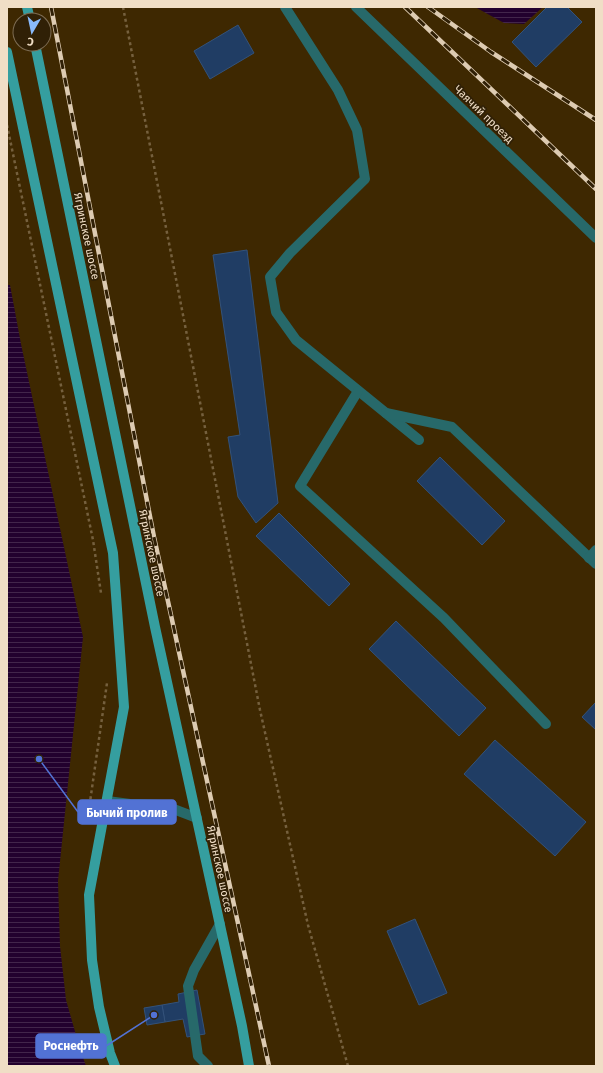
<svg xmlns="http://www.w3.org/2000/svg" width="603" height="1073" viewBox="0 0 603 1073" font-family="'Fira Sans',sans-serif">
	<defs>
		<pattern id="water-rules" width="6" height="5" patternUnits="userSpaceOnUse"><rect width="6" height="5" fill="#22002e"/><path d="M0 2.5h6" fill="none" stroke="#42254b"/></pattern>
	</defs>
	<rect width="100%" height="100%" fill="#3e2801"/>
	<!-- water -->
	<g fill="url(#water-rules)">
		<polygon points="475,7 543,7 524,24 504,23"/>
		<polygon points="7,285 10,285 21,344 83,637 58,881 60,946 66,1000 80,1049 86,1066 7,1066"/>
	</g>
	<!-- building -->
	<g fill="#203d64" stroke="#33527a">
		<polygon points="547,7 567,7 582,22 536,67 512,42"/>
		<polygon points="238,25 254,53 210,79 194,51"/>
		<polygon points="247,250 278,503 256,523 238,497 228,437 240,435 213,255"/>
		<polygon points="440,457 505,521 482,545 417,481"/>
		<polygon points="279,513 350,584 329,606 256,536"/>
		<polygon points="396,621 486,708 459,736 369,649"/>
		<polygon points="596,702 596,730 582,717"/>
		<polygon points="495,740 586,822 555,856 464,774"/>
		<polygon points="415,919 447,993 419,1005 387,931"/>
		<polygon points="197,990 205,1034 187,1037 183,1019 165,1022 162,1005 179,1002 178,994"/>
		<polygon points="162,1005 165,1022 147,1025 144,1008"/>
	</g>
	<g fill="none" stroke-linecap="round" stroke-linejoin="round">
		<!-- path -->
		<g stroke="#75603e" stroke-width="2.5" stroke-dasharray="3 3" stroke-linecap="butt">
			<polyline points="123,7 260,710 308,925 348,1066"/>
			<polyline points="7,125 93,540 101,593"/>
			<polyline points="87,823 107,683"/>
		</g>
		<!-- minor -->
		<g stroke="#27696a" stroke-width="10">
			<polyline points="285,7 338,90 357,130 365,179 290,253 270,277 276,312 296,340 419,440"/>
			<polyline points="356,7 596,238"/>
			<polyline points="358,391 300,486 444,618 546,724"/>
			<polyline points="386,413 452,427 596,564"/>
			<polyline points="589,558 596,550"/>
			<polyline points="107,801 130,804 163,805 197,818"/>
			<polyline points="208,1066 198,1056 188,986 194,970 220,924"/>
		</g>
		<!-- major -->
		<g stroke="#359e9f" stroke-width="10">
			<polyline points="27,7 30,20"/>
			<polyline points="35,44 155,627 242,1026 249,1066"/>
			<polyline points="7,52 113,553 124,707 89,895 92,960 99,1007 110,1053 115,1066"/>
		</g>
		<defs>
			<g id="rail">
				<polyline points="51,7 154,537 269,1066"/>
				<polyline points="405,7 596,189"/>
				<polyline points="428,7 491,52 596,120"/>
			</g>
		</defs>
		<!-- rail casing -->
		<use href="#rail" stroke="#ddcbb2" stroke-width="4.5"/>
		<!-- rail -->
		<use href="#rail" stroke="#302006" stroke-width="3" stroke-dasharray="9" stroke-linecap="butt"/>
	</g>
	<g text-anchor="middle" stroke-width="3.5" stroke-linejoin="round" paint-order="stroke">
		<!-- street labels -->
		<g font-size="11" fill="#f0dec6" stroke="#302006">
			<text transform="translate(484 114) rotate(44)" y="4">Чаячий проезд</text>
			<text transform="translate(87 236) rotate(78)" y="4">Ягринское шоссе</text>
			<text transform="translate(152 553) rotate(78)" y="4">Ягринское шоссе</text>
			<text transform="translate(220 869) rotate(78)" y="4">Ягринское шоссе</text>
		</g>
	</g>
	<!-- callouts -->
	<path fill="none" stroke="#5272d4" stroke-width="1.5" d="M39 759L78 812M154 1015L106 1046"/>
	<g fill="#5272d4" stroke="#302006" stroke-width="1.5">
		<circle cx="39" cy="759" r="4"/>
		<circle cx="154" cy="1015" r="4"/>
	</g>
	<g fill="#5272d4" stroke="#5272d4" stroke-width="1.5">
		<rect x="78" y="800" width="98" height="24" rx="4"/>
		<rect x="36" y="1034" width="70" height="24" rx="4"/>
	</g>
	<g font-size="12" text-anchor="middle" font-weight="bold" fill="#fff">
		<text x="127" y="817">Бычий пролив</text>
		<text x="71" y="1050">Роснефть</text>
	</g>
	<!-- border -->
	<rect width="603" height="1073" fill="none" stroke="#f0dec6" stroke-width="16"/>
	<!-- north arrow -->
	<g transform="translate(32 32) rotate(189)"><circle r="19" fill="#302006" stroke="#7d6c53"/>
	<path d="M0-3L7 15L0 10L-7 15Z" fill="#89bafc"/>
	<text y="-6" font-size="11" font-weight="bold" text-anchor="middle" fill="#f0dec6">С</text>
	</g>
</svg>
